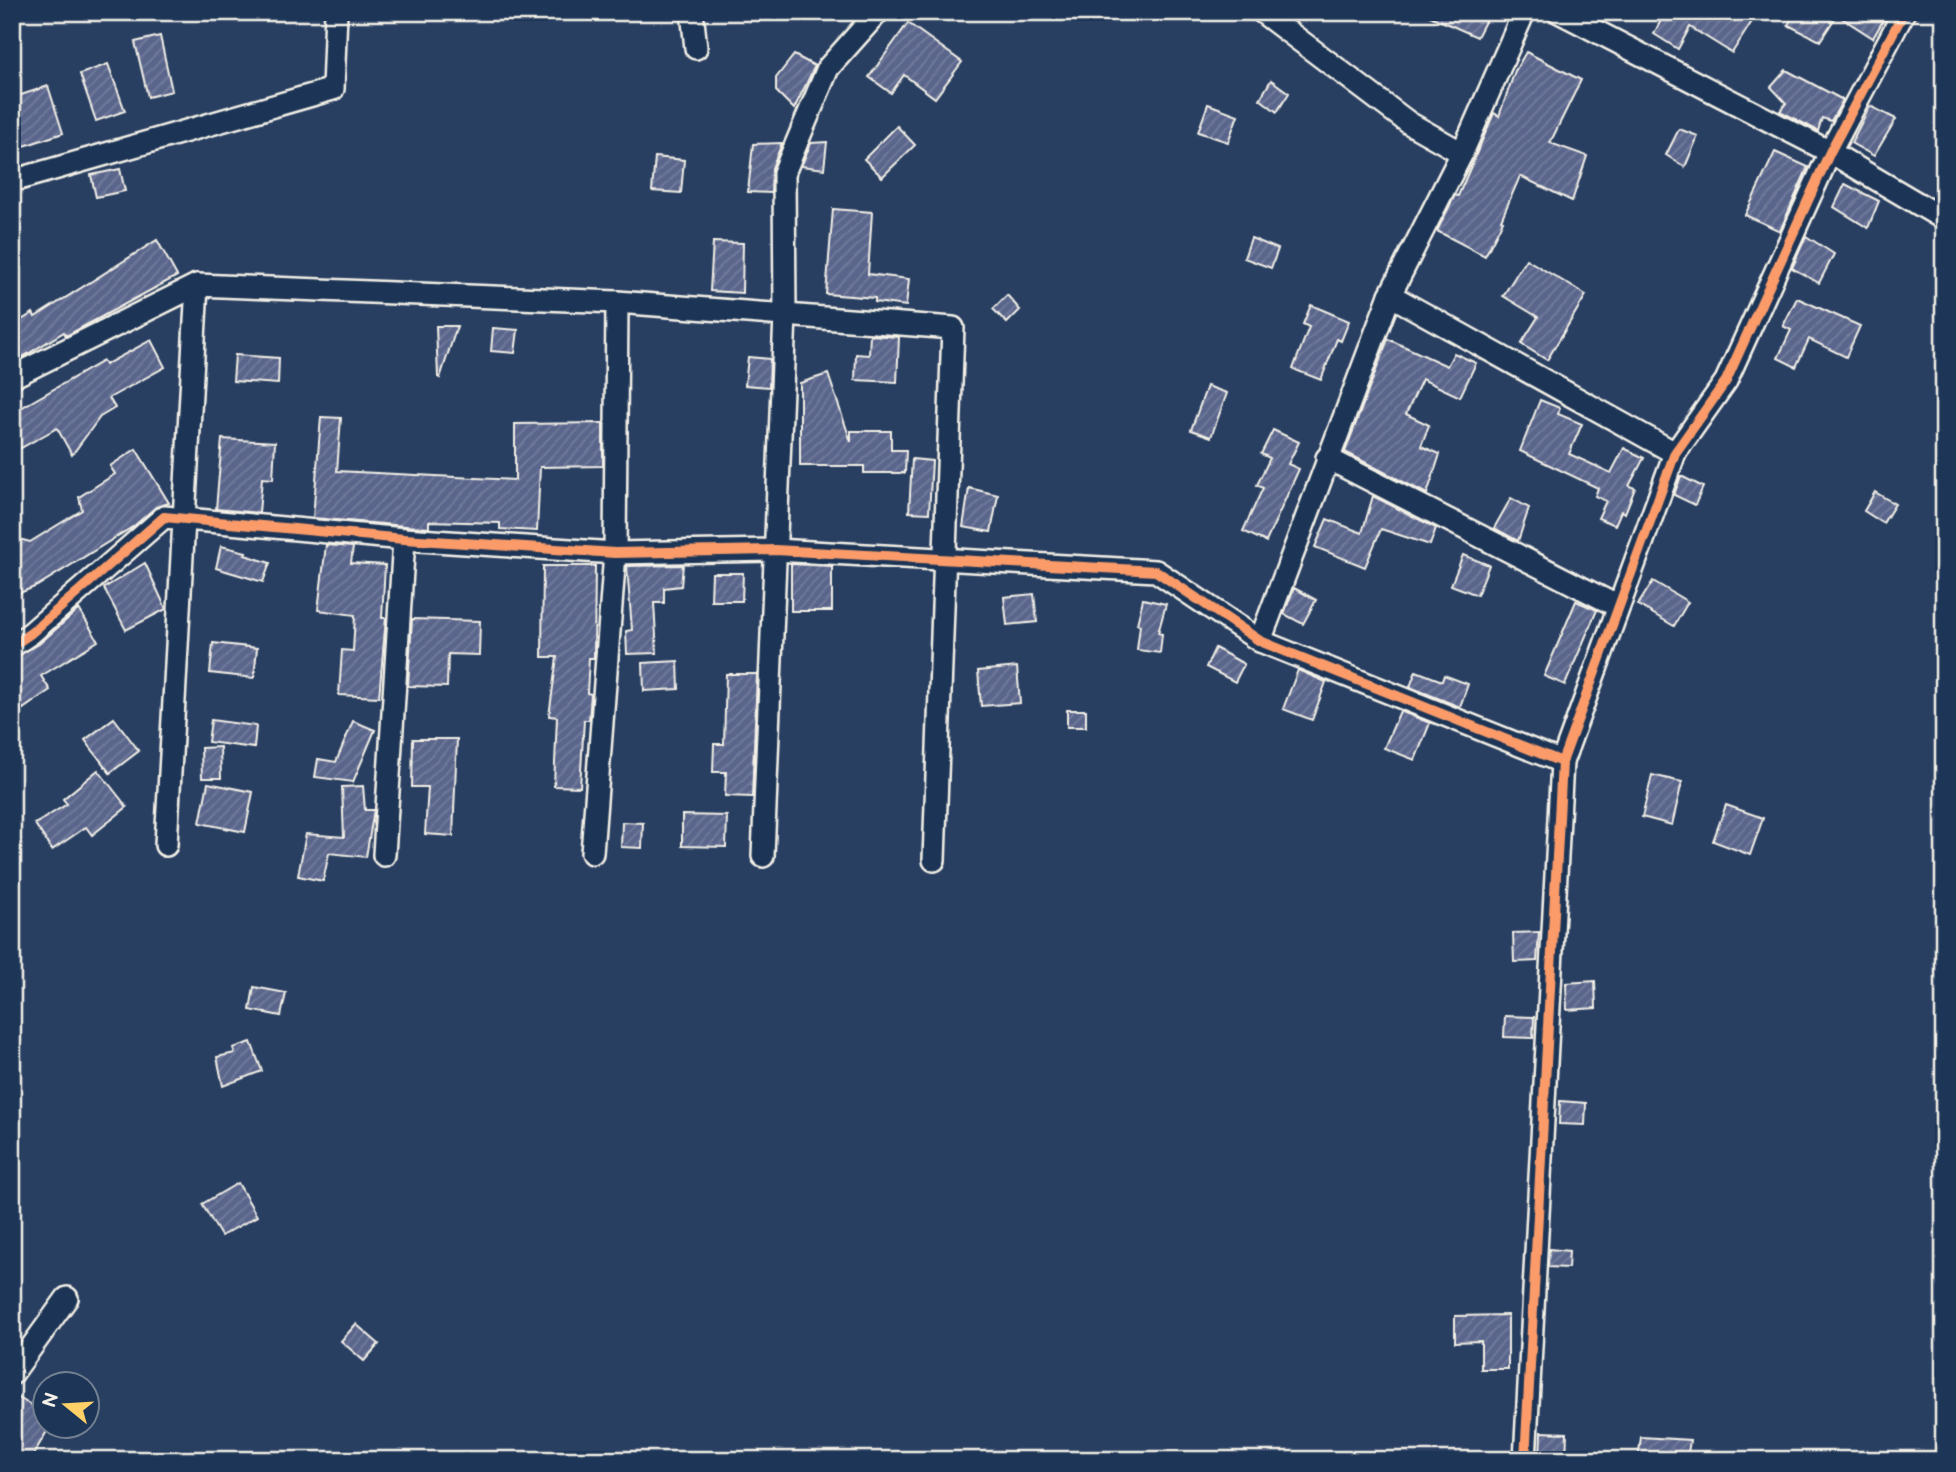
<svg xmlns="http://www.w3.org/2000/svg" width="1956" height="1472" viewBox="0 0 1956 1472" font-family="'Balsamiq Sans',sans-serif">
	<defs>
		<pattern id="building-hatch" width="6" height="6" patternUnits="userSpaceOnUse" patternTransform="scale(1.75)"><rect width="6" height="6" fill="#5a658c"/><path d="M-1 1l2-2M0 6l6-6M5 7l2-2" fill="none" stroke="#727c9c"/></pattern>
	</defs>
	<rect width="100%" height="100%" fill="#293f62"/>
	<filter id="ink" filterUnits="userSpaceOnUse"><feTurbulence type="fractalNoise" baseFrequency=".0143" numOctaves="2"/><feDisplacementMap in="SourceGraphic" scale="14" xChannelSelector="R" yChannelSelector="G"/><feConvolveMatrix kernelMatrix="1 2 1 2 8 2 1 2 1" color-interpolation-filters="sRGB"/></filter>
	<g filter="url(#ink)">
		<!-- building -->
		<g fill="url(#building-hatch)" stroke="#f4f1e8" stroke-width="2">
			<polygon points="1421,12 1490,12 1477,37"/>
			<polygon points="1665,12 1758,12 1732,53 1690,27 1678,49 1654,34"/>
			<polygon points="1795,12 1888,12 1873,38 1837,15 1820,41 1788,25"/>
			<polygon points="908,23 962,62 935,98 904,75 891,93 869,77"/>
			<polygon points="160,36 172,91 148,97 135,42"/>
			<polygon points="1526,52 1581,80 1550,143 1587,156 1572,201 1520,176 1501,220 1503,221 1485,256 1437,231 1455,195 1458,196 1494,113 1499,116 1515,71"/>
			<polygon points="794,55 815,66 794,109 776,91 776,78"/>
			<polygon points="108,64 125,111 96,121 80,74"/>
			<polygon points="1786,70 1843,100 1831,121 1822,118 1818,131 1780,111 1786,103 1771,87"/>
			<polygon points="1271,80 1289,93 1277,112 1260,99"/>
			<polygon points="48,86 63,133 12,150 12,98"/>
			<polygon points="1208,104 1238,115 1228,142 1198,132"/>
			<polygon points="1870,106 1896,119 1874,156 1851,143"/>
			<polygon points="897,126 915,145 882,177 864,159"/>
			<polygon points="1679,129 1698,136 1685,167 1666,155"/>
			<polygon points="827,142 824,169 801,166 811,143"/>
			<polygon points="782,143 772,168 771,193 748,192 753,144"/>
			<polygon points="1775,152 1808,167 1780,231 1745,215"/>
			<polygon points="655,157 684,160 681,193 652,191"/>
			<polygon points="120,169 125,191 96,197 91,175"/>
			<polygon points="1845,184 1879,201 1868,228 1834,207"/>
			<polygon points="833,209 872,212 868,274 909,279 906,306 875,302 875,298 826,294"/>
			<polygon points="1806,236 1834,254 1819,283 1792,268"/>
			<polygon points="1251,238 1278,249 1271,268 1244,258"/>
			<polygon points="157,240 177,276 66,336 64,332 21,358 12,342 12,326 33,313 35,317"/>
			<polygon points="713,242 743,243 742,293 710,291"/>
			<polygon points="1526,259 1586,295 1547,360 1521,344 1538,317 1503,296"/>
			<polygon points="1007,295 1020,310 1007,323 993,309"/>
			<polygon points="1797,298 1860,326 1846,357 1809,339 1796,367 1778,358 1791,330 1783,326"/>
			<polygon points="1311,305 1349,321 1341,341 1337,339 1321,380 1293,369 1309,327 1303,324"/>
			<polygon points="436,326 457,326 440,378 438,377"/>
			<polygon points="493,328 518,330 515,353 491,351"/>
			<polygon points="870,335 899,337 897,382 855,380 856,354 869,355"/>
			<polygon points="1388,339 1447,366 1454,353 1476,363 1460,397 1422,379 1406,414 1429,425 1421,446 1440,454 1427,494 1345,452"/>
			<polygon points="151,340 165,367 109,398 115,408 100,417 72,455 57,428 12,453 12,413 103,361 105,365"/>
			<polygon points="235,355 279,358 278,384 233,381"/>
			<polygon points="748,357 770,359 769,387 745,385"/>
			<polygon points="828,374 851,442 851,431 891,431 891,450 906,450 905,473 864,473 864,466 800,466 800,383"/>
			<polygon points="1207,386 1227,393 1211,437 1191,430"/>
			<polygon points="1540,400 1560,408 1558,414 1582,424 1569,454 1611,473 1624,448 1644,458 1629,486 1635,488 1625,513 1621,511 1615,525 1598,518 1606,501 1595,496 1598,488 1520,451"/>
			<polygon points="321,417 341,418 337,471 515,480 515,424 603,423 603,466 540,467 537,531 500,529 500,523 429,521 429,528 313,518"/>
			<polygon points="1273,430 1299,442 1288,464 1299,469 1266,542 1243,531 1263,488 1257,485 1270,458 1261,454"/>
			<polygon points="222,439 275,442 273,479 262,478 259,513 216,509"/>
			<polygon points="136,449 169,503 156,507 134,526 37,586 12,596 12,557 19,554 12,537 30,542 82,510 79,497 115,474 110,466"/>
			<polygon points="912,459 932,461 929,513 909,512"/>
			<polygon points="1681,476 1703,487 1695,505 1674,495"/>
			<polygon points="969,488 998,495 991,532 963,527"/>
			<polygon points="1875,492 1895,504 1883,523 1864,511"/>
			<polygon points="1373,496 1436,528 1430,545 1381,529 1365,567 1315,547 1327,519 1362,533"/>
			<polygon points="1511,498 1529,508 1518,541 1494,528"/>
			<polygon points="326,545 353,547 351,563 385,565 382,618 386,618 379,697 339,695 342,650 353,651 355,615 318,610"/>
			<polygon points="221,546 246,552 245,555 270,563 263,582 216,568"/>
			<polygon points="1463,555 1489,565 1477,595 1451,585"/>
			<polygon points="145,563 166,609 126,630 104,588"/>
			<polygon points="791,564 832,566 832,611 791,611"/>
			<polygon points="683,565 681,586 664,588 664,603 654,603 657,653 627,654 626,631 632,630 627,566"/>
			<polygon points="543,566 595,566 594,658 589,658 587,693 591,694 589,720 584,720 580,787 554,786 557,717 549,716 557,657 542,657"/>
			<polygon points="712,573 743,573 742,601 711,601"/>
			<polygon points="1653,581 1688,602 1674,626 1638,605"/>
			<polygon points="1294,588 1316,600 1303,624 1284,614"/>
			<polygon points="1034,594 1037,622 1007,625 1004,597"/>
			<polygon points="1143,599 1166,604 1158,633 1162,634 1160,653 1137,650 1140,625 1137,624"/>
			<polygon points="1576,601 1597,610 1565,685 1544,676"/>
			<polygon points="79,609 98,641 41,676 50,690 23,709 12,693 12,659 39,644"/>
			<polygon points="412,619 480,621 479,655 448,654 447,687 408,686"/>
			<polygon points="213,643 257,648 254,678 210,673"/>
			<polygon points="1215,648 1244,664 1235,682 1206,667"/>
			<polygon points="678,661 679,689 644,691 643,663"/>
			<polygon points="1017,667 1020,703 981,706 978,671"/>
			<polygon points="1298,670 1326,682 1312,720 1283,709"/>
			<polygon points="1416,671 1442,681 1444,675 1468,684 1460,707 1410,687"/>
			<polygon points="726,674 757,674 752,797 725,796 726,772 713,772 714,744 724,744"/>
			<rect x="1067" y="710" width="19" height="17"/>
			<polygon points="1400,711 1430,723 1415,760 1384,748"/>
			<polygon points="114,718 139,751 110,773 85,740"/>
			<polygon points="211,720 256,726 254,748 208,742"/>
			<polygon points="353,721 375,730 353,782 315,777 318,759 336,762"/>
			<polygon points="413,739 457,739 453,836 425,834 428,787 412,787"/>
			<polygon points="220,747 221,778 202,778 201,748"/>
			<polygon points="98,770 127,807 92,835 86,827 52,850 35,824 67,804 63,799"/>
			<polygon points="1652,775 1682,782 1672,825 1642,817"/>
			<polygon points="208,783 253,792 245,832 200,823"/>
			<polygon points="363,786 365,810 374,810 366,857 329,853 323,881 298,876 306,834 344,837 342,787"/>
			<polygon points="1726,805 1763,818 1750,855 1713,841"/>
			<polygon points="682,815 727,816 726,847 682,846"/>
			<polygon points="622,822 643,823 642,848 621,847"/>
			<polygon points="1539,932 1537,961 1514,962 1513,933"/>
			<polygon points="1595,981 1596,1008 1567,1010 1566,983"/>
			<polygon points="254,987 286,993 281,1016 250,1010"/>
			<polygon points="1505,1016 1534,1017 1533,1038 1504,1037"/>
			<polygon points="251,1042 262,1071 223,1086 217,1057 235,1053 233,1048"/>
			<polygon points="1560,1101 1586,1103 1585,1125 1559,1124"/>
			<polygon points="238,1183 257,1216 221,1236 202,1204"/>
			<polygon points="1549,1249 1569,1251 1568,1268 1548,1267"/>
			<polygon points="1508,1315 1508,1369 1481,1369 1481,1341 1455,1342 1455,1316"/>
			<polygon points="356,1324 379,1344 364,1361 341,1341"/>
			<polygon points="12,1394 46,1414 46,1433 30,1460 12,1460"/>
			<polygon points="1541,1432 1567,1433 1566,1460 1540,1460"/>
			<polygon points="1641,1437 1690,1440 1687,1460 1638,1460"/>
		</g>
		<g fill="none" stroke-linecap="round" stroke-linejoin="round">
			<defs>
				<g id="minor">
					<polyline points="692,12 696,48"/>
					<polyline points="1262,12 1409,123 1462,153"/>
					<polyline points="1559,12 1830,152 1944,219"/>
					<polyline points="12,181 333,89 336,12"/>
					<polyline points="1390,295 1675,453"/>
					<polyline points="12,377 197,285 617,302 953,328 934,860"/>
					<polyline points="1327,458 1617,606"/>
					<polyline points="1260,641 1390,295 1462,153 1524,12"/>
					<polyline points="12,646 31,633 164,517 404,539 615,553 775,550 1156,571 1260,641 1562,762"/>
					<polyline points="166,845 197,285"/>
					<polyline points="592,853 615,553 617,302"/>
					<polyline points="384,855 404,539"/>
					<polyline points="763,856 785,315 784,173 828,68 878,12"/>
					<polyline points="12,1374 67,1298"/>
					<polyline points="1525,1460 1562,762 1675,453 1726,381 1830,152 1904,12"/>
				</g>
			</defs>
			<!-- minor casing -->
			<use href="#minor" stroke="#f4f1e8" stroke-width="26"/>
			<!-- minor -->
			<use href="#minor" stroke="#1d3557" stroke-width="21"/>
			<defs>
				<g id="cycleway">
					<polyline points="12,646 31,633 164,517 404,539 615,553 775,550 1156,571 1260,641 1562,762"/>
					<polyline points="1525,1460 1562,762 1675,453 1726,381 1830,152 1904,12"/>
				</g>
			</defs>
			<!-- cycleway casing -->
			<use href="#cycleway" stroke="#1d3557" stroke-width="15"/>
			<!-- cycleway -->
			<use href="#cycleway" stroke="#fa9b69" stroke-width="10"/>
		</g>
	</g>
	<!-- margin -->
	<rect width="1956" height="1472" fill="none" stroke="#1d3557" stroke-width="42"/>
	<rect x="21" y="21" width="1914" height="1430" fill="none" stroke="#f4f1e8" stroke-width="2.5" filter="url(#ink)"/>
	<!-- north arrow -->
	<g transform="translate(66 1405) rotate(288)"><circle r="33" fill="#1d3557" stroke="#738091" stroke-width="2"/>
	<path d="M0-5L12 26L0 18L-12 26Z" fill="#ffd166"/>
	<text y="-10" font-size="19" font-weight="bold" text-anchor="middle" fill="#f4f1e8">N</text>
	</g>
</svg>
